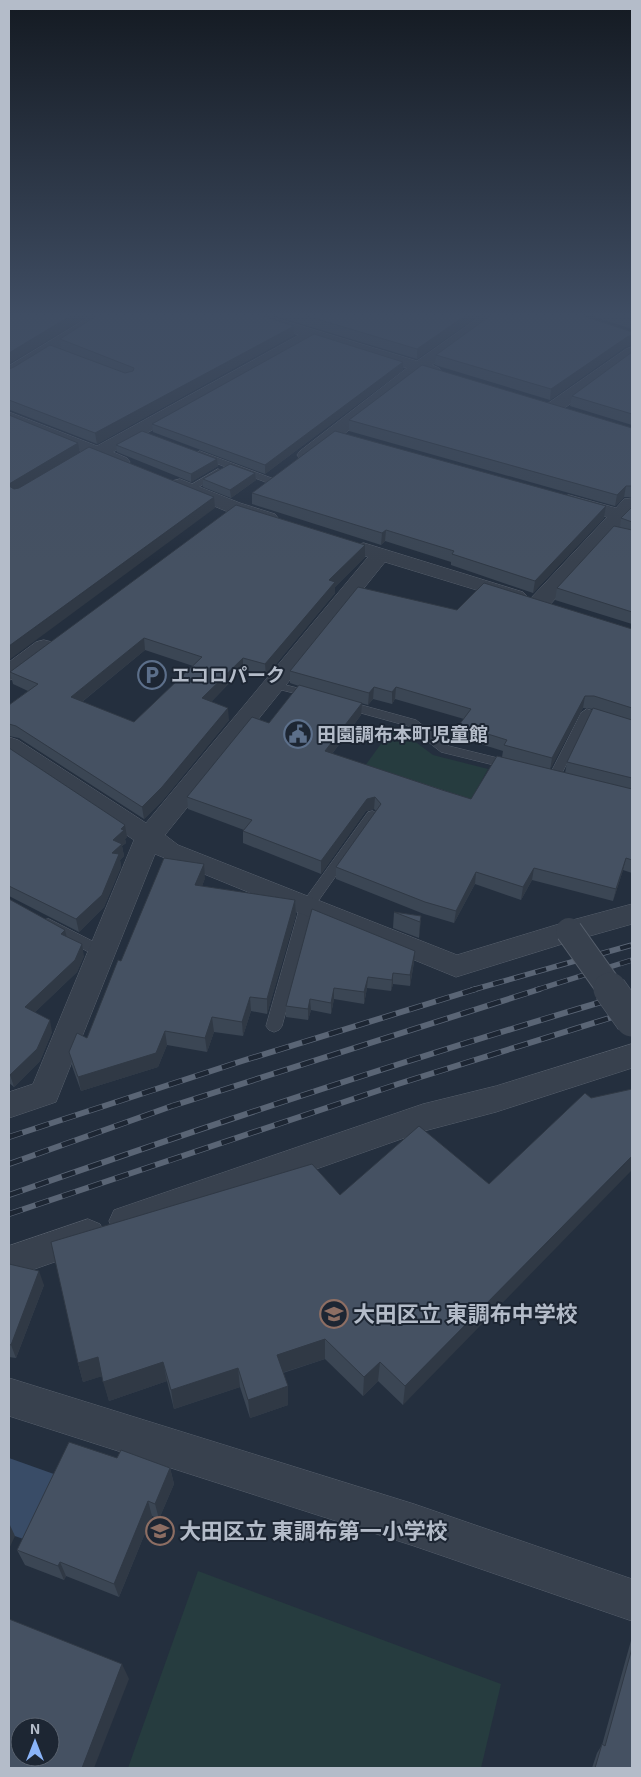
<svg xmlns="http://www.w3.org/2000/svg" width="641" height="1777" viewBox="0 0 641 1777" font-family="'Exo 2','Noto Sans JP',sans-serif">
	<rect width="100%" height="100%" fill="#242f3e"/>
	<!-- green -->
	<g fill="#263c3f">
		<polygon points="394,726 433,755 488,769 468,805 362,770"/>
		<polygon points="198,1571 501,1684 481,1768 128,1768"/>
	</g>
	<!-- water -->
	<polygon fill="#394c67" points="9,1458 65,1478 35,1543 9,1534"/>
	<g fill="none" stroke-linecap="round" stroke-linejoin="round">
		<defs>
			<g id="service">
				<polygon points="200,451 274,479 276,481 271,484 268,483 197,456 195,454"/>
				<polygon points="218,469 221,470 221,474 192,491 189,492 184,489"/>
				<polygon points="274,682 317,693 319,695 313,698 270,687 268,685 270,683"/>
				<polygon points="343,700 416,720 449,746 514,762 516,765 510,769 441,752 408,726 339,707 337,704 339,701"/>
				<polygon points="587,709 632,723 632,731 590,718 559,779 551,779 549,776 581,713"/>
				<polygon points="373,811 379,815 314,907 282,1026 279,1030 274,1032 269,1030 266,1026 300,906 368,812"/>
				<polygon points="49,919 106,948 108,952 106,956 101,957 96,956 44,928 42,924 44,920"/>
			</g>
			<g id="minor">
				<polygon points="96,313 114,313 15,376 9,378 9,366"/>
				<polygon points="237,313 259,313 417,361 485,313 502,313 432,365 439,368 441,371 439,374 433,376 422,373 312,459 306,460 300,459 297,455 300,451 407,368 314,339 113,452 127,458 130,462 127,466 121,467 9,423 9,412 97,446 299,335 239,316"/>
				<polygon points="632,347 632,359 559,412 553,413 547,412 544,408 547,404 626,349"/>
				<polygon points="180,479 240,503 275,514 278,518 275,522 268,524 226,511 173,489 171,485 173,481"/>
				<polygon points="569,495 616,508 624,499 632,498 632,513 547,608 539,609 531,608 528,603 531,598 607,517 562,505 559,501 562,497"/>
				<polygon points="364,543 523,592 527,596 523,600 516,602 385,562 165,835 178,845 457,955 569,921 632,904 632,924 572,941 456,977 155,854 56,1102 9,1118 9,1092 33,1084 134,840 9,756 9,737 18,740 146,823 368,557 357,553 354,549 357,545"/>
				<polygon points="44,640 52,642 55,647 52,652 17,678 9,680 9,662 36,642"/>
				<polygon points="632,1044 632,1068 496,1112 424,1131 126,1236 114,1232 109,1221 114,1210 423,1104 496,1086"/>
				<polygon points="88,1219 100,1224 105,1235 100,1246 9,1278 9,1246"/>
			</g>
			<polygon id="tertiary" points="9,1378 414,1504 632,1579 632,1621 414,1546 9,1416"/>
		</defs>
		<!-- service casing -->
		<use href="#service" stroke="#565f6c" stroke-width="1"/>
		<!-- minor casing -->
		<use href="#minor" stroke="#565f6c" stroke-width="1"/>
		<!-- tertiary casing -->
		<use href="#tertiary" stroke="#565f6c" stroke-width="1"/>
		<!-- service -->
		<use href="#service" fill="#38414e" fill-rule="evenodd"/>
		<!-- minor -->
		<use href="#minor" fill="#38414e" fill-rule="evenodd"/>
		<!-- tertiary -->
		<use href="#tertiary" fill="#38414e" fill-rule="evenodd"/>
		<defs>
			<g id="rail-far1">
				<polyline points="472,990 632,945"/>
				<polyline points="536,990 632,960"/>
			</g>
			<g id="rail">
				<polyline points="9,1137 242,1061 476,989"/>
				<polyline points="9,1164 172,1106 540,989"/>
				<path d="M9,1195C215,1123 422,1054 632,993"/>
				<polyline points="9,1214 398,1084 632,1011"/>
			</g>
		</defs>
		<!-- rail-far1 casing -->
		<use href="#rail-far1" stroke="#5a6575" stroke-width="5.5"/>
		<!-- rail casing -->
		<use href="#rail" stroke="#5a6575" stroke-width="6"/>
		<!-- rail-far1 -->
		<use href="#rail-far1" stroke="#1d2633" stroke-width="4" stroke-dasharray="11" stroke-linecap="butt"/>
		<!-- rail -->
		<use href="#rail" stroke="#1d2633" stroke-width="4.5" stroke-dasharray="14" stroke-linecap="butt"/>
		<defs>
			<polyline id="minor-bridge-far1" points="569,931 611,990"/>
			<polyline id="minor-bridge" points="610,989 632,1020"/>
		</defs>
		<!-- minor-bridge-far1 casing -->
		<use href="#minor-bridge-far1" stroke="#565f6c" stroke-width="28" stroke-linecap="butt"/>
		<!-- minor-bridge casing -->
		<use href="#minor-bridge" stroke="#565f6c" stroke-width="34" stroke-linecap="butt"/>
		<!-- minor-bridge-far1 -->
		<use href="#minor-bridge-far1" stroke="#38414e" stroke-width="26"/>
		<!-- minor-bridge -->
		<use href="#minor-bridge" stroke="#38414e" stroke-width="33"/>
	</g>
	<!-- wall -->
	<g fill="#3b4654" fill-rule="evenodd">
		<polygon points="265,313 482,313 417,359"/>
		<polygon points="583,313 632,313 632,329"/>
		<polygon points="632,332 632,346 631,345 625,347 550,400 435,365 436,355"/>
		<polygon points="294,335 97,444 10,410 9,411 9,369 81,357 61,349 60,339"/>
		<polygon points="632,352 632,425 570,406 572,396"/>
		<polygon points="403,362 403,370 265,474 153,432 152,424"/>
		<polygon points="349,420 632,428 632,497 624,497 615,506 349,431"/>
		<polygon points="116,445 217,459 218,466 191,482 117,452"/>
		<polygon points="255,473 256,480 231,498 203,487 203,479"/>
		<polygon points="252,493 606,506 604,518 533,593 451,565 451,562 385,541 381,545 252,504"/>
		<polygon points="632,507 632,624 555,600 557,588 620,527 621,518"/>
		<path d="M365,545V557L335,587V593L266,676L243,669L211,702L229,720L163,800L144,819L19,738L9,736V705L28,691L13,684L10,672ZM145,650L193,666L134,722L82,702Z"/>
		<path d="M457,610L632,629V873L623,870L613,901L532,880L521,900L475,884L454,923L424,914L336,879V867L376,811L374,809L366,811L321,874L243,843V831L244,830L188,809L187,797L269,723L299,686L290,683V671ZM373,699L392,704L395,699L464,719L459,725L458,737L503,751L502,757L471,799L332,754L361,715V703L368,705ZM583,708L593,709L567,762L565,773L550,769Z"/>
		<polygon points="9,748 127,837 125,839 126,843 122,846 124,856 120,860 121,867 104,907 79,932 9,896"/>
		<polygon points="205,878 202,886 295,900 296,915 267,1014 251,1011 243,1036 214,1032 207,1052 167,1045 158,1067 81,1091 72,1066 69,1052 87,1038 121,961"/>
		<polygon points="9,899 65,930 66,936 84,956 77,972 35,1012 52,1032 40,1061 14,1087 9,1083"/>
		<polygon points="312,909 414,962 410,986 393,984 391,991 367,988 364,1004 334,999 331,1014 311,1010 308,1020 286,1017 286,1006"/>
		<polygon points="394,912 421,916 419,938 393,928"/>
		<polygon points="489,1184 403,1405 378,1381 363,1396 325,1359 283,1373 288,1405 250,1418 240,1387 174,1409 167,1381 109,1401 102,1376 83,1382 78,1363 340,1195"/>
		<polygon points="9,1264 44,1285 16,1358 9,1357"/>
		<polygon points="117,1458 170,1468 174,1484 159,1519 152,1516 119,1597 66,1576 64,1580 25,1565 17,1550"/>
		<polygon points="632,1637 632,1768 592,1768 597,1753 602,1745"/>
	</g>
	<!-- shaded-wall -->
	<g fill="#303945">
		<polygon points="75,313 93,313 9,364 9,353"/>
		<polygon points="469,313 482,313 417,359 417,349"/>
		<polygon points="294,326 294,335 97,444 95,433"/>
		<polygon points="632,335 631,345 625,347 550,400 551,389 627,337"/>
		<polygon points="403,362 403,370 265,474 265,465"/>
		<polygon points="78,443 80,454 11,494 9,489 9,483"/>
		<polygon points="217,459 218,466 191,482 191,474"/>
		<polygon points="255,473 256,480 231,498 230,490"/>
		<polygon points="626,486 624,497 615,506 617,495"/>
		<polygon points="214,497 215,508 9,660 9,646"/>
		<polygon points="606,506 604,518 533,593 535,581"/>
		<polygon points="386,530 385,541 381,545 382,533"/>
		<polygon points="365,545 365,557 335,587 335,593 266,676 265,664 329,580"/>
		<polygon points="144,638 145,650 73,709 71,697"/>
		<polygon points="243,658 243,669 203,710 202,698"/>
		<polygon points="374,687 373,699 368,705 369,693"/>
		<polygon points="396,687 395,699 392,704 392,692"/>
		<polygon points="585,696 583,708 550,770 552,758"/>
		<polygon points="362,703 361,715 325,763 325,751"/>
		<polygon points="228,708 229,720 163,800 144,819 142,807"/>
		<polygon points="375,797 374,809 366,811 321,874 321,861 367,799"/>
		<polygon points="125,825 127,837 125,839 126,843 122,846 124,856 120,860 121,867 104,907 79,932 76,919 112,853 113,840"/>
		<polygon points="626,858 623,870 613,901 616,889"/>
		<polygon points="204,864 205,878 197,900 195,885"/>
		<polygon points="534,868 532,880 521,900 523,887"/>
		<polygon points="476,872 475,884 454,923 456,911"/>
		<polygon points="295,900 296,915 267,1014 267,999"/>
		<polygon points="421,916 420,931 419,938 420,922"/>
		<polygon points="65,930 68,942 61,934"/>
		<polygon points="82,944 84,956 77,972 28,1019 25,1007"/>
		<polygon points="415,951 414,962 410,986 410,975"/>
		<polygon points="393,973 393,984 391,991 392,980"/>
		<polygon points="368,977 367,988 364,1004 364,992"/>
		<polygon points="334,988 334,999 331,1014 331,1003"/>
		<polygon points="250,997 251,1011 243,1036 242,1022"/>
		<polygon points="310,999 311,1010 308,1020 308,1009"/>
		<polygon points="212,1017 214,1032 207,1052 205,1038"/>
		<polygon points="50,1020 52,1032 40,1061 14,1087 10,1075"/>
		<polygon points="165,1031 167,1045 158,1067 81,1091 78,1077"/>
		<polygon points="632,1156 632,1170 403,1405 405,1386"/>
		<polygon points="39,1271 44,1285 16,1358 11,1345"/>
		<polygon points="325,1339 325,1359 278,1374 277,1355"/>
		<polygon points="98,1357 103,1376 83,1382 78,1363"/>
		<polygon points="163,1362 167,1381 109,1401 103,1382"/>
		<polygon points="380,1362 378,1381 363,1396 364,1377"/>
		<polygon points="238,1368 240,1387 174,1409 171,1390"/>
		<polygon points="288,1386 288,1405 250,1418 248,1400"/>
		<polygon points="170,1468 174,1484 159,1519 155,1504"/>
		<polygon points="148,1501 152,1516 119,1597 114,1584"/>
		<polygon points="9,1523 15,1536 9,1549"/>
		<polygon points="60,1562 66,1576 64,1580 58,1566"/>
		<polygon points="122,1664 129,1679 94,1768 82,1768"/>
	</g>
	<!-- building -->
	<g fill="#455162" stroke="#303945" fill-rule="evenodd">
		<polygon points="9,313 75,313 9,353"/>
		<polygon points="101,313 253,313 294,326 95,433 9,400 9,369 14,367 50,345 125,373 133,371 134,368 60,339"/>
		<polygon points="297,313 469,313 417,349"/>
		<polygon points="494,313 574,313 632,332 632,335 627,337 551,389 436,355"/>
		<polygon points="614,313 632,313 632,319"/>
		<polygon points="314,334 403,362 265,465 152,424"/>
		<polygon points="632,352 632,414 572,396"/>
		<polygon points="422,365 632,428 632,486 626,486 617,495 349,420"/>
		<polygon points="9,415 78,443 9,484"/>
		<polygon points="142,431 217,459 191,474 116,445"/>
		<polygon points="335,431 606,506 535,581 452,554 454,551 386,530 382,533 252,493"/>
		<polygon points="89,447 214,497 9,646 9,486 14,489 19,488"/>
		<polygon points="230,464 255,473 230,490 203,479"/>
		<path d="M236,505L365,545L329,580L335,582L265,664L243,658L202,698L228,708L162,787L142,807L16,726L9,724V705L38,684L10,672ZM144,638L202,657L134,722L71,697Z"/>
		<polygon points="632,507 632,522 621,518"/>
		<polygon points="614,526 632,530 632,612 557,588"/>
		<polygon points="484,583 632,629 632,708 594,696 585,696 552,758 504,745 507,740 459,725 471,709 396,687 392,692 374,687 369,693 290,671 358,587 457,610"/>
		<polygon points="299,685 362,703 325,751 442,790 471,799 497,756 632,789 632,860 626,858 616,889 534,868 523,887 476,872 456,911 425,902 336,867 381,804 375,797 367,799 321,861 243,831 252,820 187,797 252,717 269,723"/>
		<polygon points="593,708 632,720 632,778 567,762"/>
		<polygon points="9,748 125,825 121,829 124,830 113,840 122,844 112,853 119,854 102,895 76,919 9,886"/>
		<polygon points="164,858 204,864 195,885 295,900 267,999 250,997 242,1022 212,1017 205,1038 165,1031 156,1053 78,1077 69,1052 77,1033 87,1038 118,960 121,961"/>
		<polygon points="9,899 65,930 61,934 82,944 75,960 25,1007 50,1020 37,1049 10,1075 9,1074"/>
		<polygon points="312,909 415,951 410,975 393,973 392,980 368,977 364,992 334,988 331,1003 310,999 308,1009 286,1006"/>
		<polygon points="394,912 421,916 420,922"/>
		<polygon points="632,1089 632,1156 405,1386 380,1362 364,1377 325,1339 277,1355 288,1386 248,1400 238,1368 171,1390 163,1362 103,1382 98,1357 78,1363 51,1242 312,1164 340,1195 419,1126 489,1184 585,1093 591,1098"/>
		<polygon points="9,1264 39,1271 11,1345 9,1344"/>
		<polygon points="69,1442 117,1458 121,1450 170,1468 155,1504 148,1501 114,1584 60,1562 58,1566 17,1550"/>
		<path d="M9,1619L122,1664L82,1768H9ZM20,1727H50V1757H20Z"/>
		<polygon points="632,1648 632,1768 595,1768 602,1744 605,1746"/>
	</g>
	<!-- sky -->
	<linearGradient id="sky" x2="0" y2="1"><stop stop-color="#141a22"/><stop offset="0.56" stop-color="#3f4d63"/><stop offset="1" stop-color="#3f4d63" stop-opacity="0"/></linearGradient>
	<rect width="641" height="562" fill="url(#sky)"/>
	<!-- icons -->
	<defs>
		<symbol id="parking-ring" viewBox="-11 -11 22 22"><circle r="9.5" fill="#1d2633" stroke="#5c6f8a" stroke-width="1.5"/><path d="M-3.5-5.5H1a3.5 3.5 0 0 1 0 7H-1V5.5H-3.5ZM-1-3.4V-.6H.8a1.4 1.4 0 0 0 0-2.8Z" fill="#5c6f8a"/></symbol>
		<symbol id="civic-ring" viewBox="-11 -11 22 22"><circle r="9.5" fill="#1d2633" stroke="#5c6f8a" stroke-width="1.5"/><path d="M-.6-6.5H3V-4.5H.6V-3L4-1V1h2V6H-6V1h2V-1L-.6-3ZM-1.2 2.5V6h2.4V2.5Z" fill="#5c6f8a"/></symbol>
		<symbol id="school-ring" viewBox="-11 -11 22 22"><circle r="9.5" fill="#1d2633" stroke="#8d6e63" stroke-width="1.5"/><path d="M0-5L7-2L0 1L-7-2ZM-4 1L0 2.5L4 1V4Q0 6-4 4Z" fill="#8d6e63"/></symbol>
	</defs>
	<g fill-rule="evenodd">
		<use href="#parking-ring" x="136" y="659" width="32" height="32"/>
		<use href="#civic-ring" x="282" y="718" width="32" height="32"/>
		<use href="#school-ring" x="318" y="1298" width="32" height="32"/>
		<use href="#school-ring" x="144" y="1515" width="32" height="32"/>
	</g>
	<g text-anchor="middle" stroke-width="4" stroke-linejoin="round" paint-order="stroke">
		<!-- poi labels -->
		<g font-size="19" font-weight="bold" fill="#b4bcc9" stroke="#1d2633" text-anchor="start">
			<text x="171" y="682">エコロパーク</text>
			<text x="317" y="741">田園調布本町児童館</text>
		</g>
		<!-- near-poi labels -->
		<g font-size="22" font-weight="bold" fill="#b4bcc9" stroke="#1d2633" text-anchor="start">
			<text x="353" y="1322">大田区立 東調布中学校</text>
			<text x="179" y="1539">大田区立 東調布第一小学校</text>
		</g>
	</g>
	<!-- border -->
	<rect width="641" height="1777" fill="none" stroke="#b4bcc9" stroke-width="20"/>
	<!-- north arrow -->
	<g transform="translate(35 1742)"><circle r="24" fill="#1d2633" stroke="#59626f"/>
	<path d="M0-4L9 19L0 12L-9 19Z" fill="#8ab4f8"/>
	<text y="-8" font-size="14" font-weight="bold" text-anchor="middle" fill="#b4bcc9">N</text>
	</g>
</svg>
